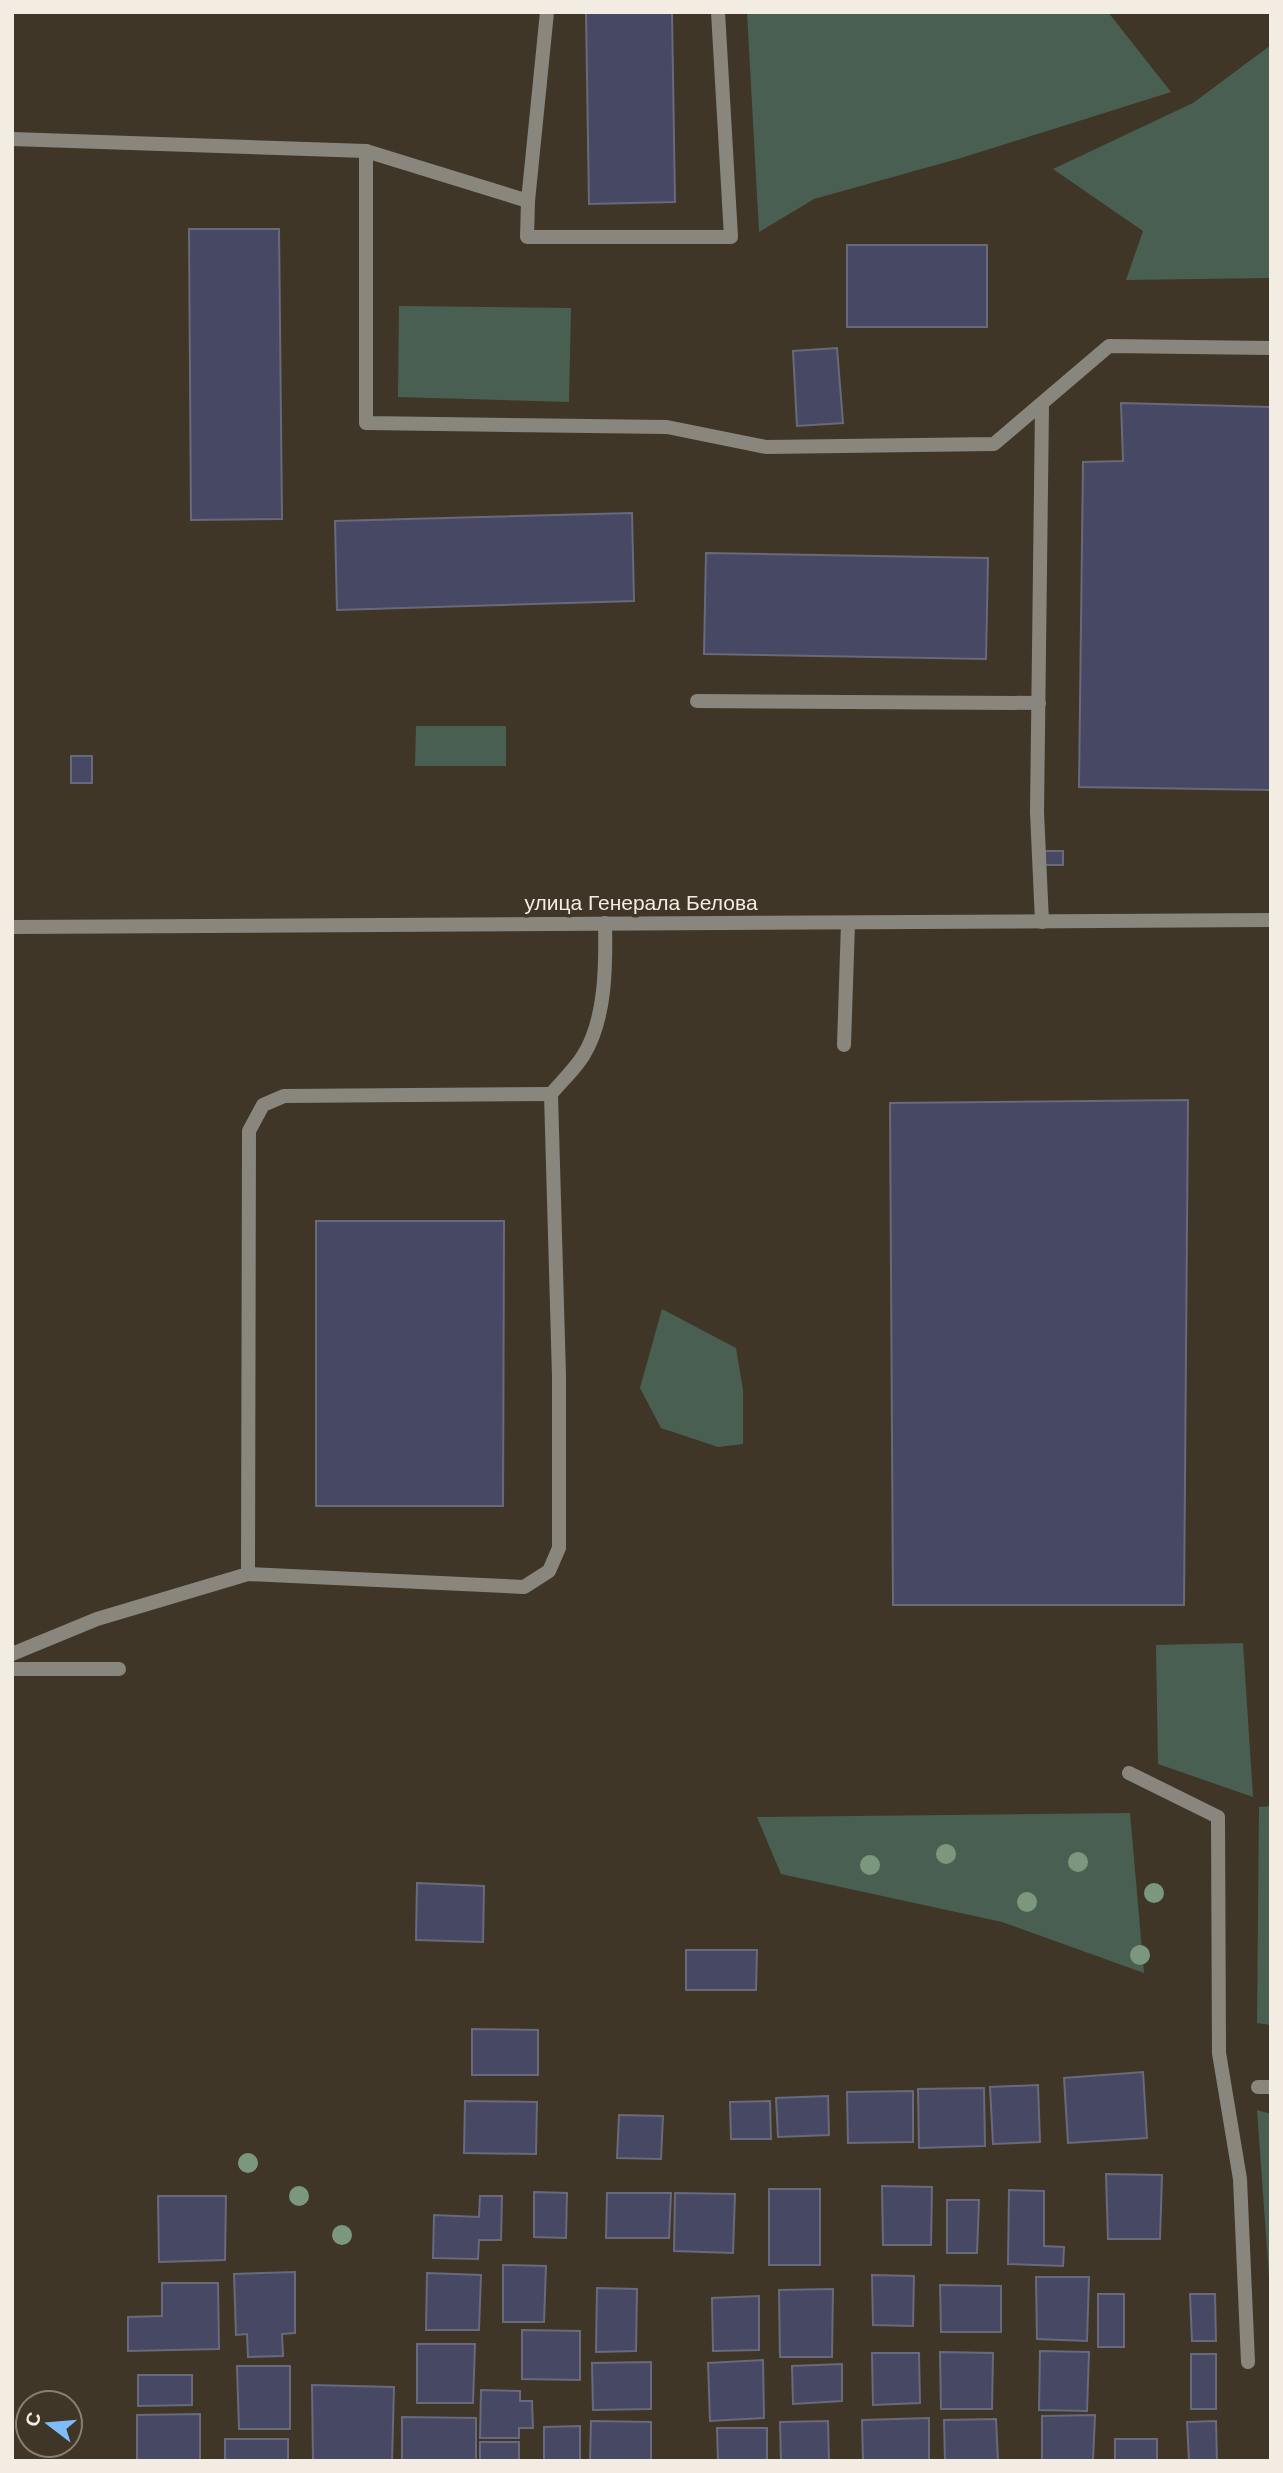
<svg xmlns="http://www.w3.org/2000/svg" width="1283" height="2473" viewBox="0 0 1283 2473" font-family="Arial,sans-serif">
	<rect width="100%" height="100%" fill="#403627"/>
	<!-- green -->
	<g fill="#495f52">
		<polygon points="747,12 1108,12 1171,92 961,158 814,199 759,232"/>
		<polygon points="1271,45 1271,278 1126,280 1143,231 1053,169 1193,103"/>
		<polygon points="399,306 571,308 569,402 398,397"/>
		<polygon points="416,726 506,726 506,766 415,766"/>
		<polygon points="662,1309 736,1348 743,1390 743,1444 718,1447 661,1428 640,1388"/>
		<polygon points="1243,1643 1253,1797 1158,1764 1156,1645"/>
		<polygon points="1271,1806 1271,2025 1257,2023 1259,1807"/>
		<polygon points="1130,1813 1144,1973 1002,1922 781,1874 757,1817"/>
		<polygon points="1257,2110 1271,2114 1271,2304"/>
	</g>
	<!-- building -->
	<g fill="#474864" stroke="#68697b" stroke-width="2">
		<polygon points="586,12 672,12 675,202 589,204"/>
		<polygon points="189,229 279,229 282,519 191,520"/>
		<rect x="847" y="245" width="140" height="82"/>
		<polygon points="837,348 843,423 797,426 793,351"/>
		<polygon points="1121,403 1271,407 1271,790 1079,787 1083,462 1123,461"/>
		<polygon points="632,513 634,601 337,610 335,521"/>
		<polygon points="706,553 988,558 986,659 704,654"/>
		<rect x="71" y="756" width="21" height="27"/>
		<polygon points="1045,851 1063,851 1063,865 1044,865"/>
		<polygon points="1188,1100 1184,1605 893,1605 890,1103"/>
		<polygon points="316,1221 504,1221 503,1506 316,1506"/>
		<polygon points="417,1883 484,1886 483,1942 416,1940"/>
		<polygon points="686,1950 757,1950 756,1990 686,1990"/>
		<polygon points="472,2029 538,2030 538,2075 472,2075"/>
		<polygon points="1143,2072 1147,2138 1068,2143 1064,2078"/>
		<polygon points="1038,2085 1040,2142 993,2144 990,2087"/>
		<polygon points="984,2088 985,2146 919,2148 918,2089"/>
		<polygon points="913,2091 913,2142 848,2143 847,2092"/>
		<polygon points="828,2096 829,2135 778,2137 776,2098"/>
		<polygon points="465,2101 537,2102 536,2154 464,2153"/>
		<polygon points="770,2101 771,2139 731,2139 730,2102"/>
		<polygon points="619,2115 663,2116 661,2159 617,2158"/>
		<polygon points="1106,2174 1162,2175 1160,2239 1108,2239"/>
		<polygon points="882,2186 932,2187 931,2245 883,2245"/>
		<rect x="769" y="2189" width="51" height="76"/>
		<polygon points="1009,2190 1044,2191 1044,2246 1064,2247 1063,2266 1008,2264"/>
		<polygon points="534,2192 567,2193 566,2238 534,2237"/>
		<polygon points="607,2193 671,2193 669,2238 606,2238"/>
		<polygon points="675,2193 735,2194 733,2253 674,2251"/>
		<polygon points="158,2196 226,2196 225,2260 159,2262"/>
		<polygon points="480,2196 502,2196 501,2240 479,2240 478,2259 433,2258 434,2215 479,2217"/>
		<polygon points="947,2200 979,2200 977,2253 947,2253"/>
		<polygon points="503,2265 546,2266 544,2322 503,2322"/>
		<polygon points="295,2272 295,2333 282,2334 283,2356 248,2357 247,2334 236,2335 234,2274"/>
		<polygon points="427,2273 481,2275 479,2330 426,2330"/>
		<polygon points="872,2275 914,2276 913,2326 873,2325"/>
		<polygon points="1036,2277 1089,2277 1087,2341 1037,2339"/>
		<polygon points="162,2283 218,2283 219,2349 128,2351 128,2317 162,2316"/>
		<polygon points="940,2285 1001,2286 1001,2332 941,2332"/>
		<polygon points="597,2288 637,2289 636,2351 596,2352"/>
		<polygon points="833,2289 832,2357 780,2357 779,2290"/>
		<rect x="1098" y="2294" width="26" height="53"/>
		<polygon points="1190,2294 1215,2294 1216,2341 1192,2341"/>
		<polygon points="759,2296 759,2350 713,2351 712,2298"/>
		<polygon points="522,2330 580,2331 580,2380 522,2379"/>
		<polygon points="417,2344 475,2344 473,2403 417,2403"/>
		<polygon points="1040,2351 1089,2352 1087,2411 1039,2410"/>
		<polygon points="940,2352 993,2353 992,2409 941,2409"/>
		<polygon points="872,2353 919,2353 920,2403 873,2405"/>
		<rect x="1191" y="2354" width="25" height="55"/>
		<polygon points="763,2360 764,2418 710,2421 708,2363"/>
		<polygon points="651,2362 651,2409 593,2410 592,2363"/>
		<polygon points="842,2364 842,2401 793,2404 792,2366"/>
		<polygon points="237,2366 290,2366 290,2429 239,2429"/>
		<polygon points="138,2375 192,2375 192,2405 138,2406"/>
		<polygon points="312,2385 394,2387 392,2461 313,2461"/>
		<polygon points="481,2390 520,2391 520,2401 532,2401 533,2428 519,2428 519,2438 480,2438"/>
		<polygon points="200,2414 200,2461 137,2461 137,2415"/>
		<polygon points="1095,2415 1093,2461 1042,2461 1042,2416"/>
		<polygon points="402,2417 476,2418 476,2461 402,2461"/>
		<polygon points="929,2418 929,2461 863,2461 862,2420"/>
		<polygon points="996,2419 998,2461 945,2461 944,2420"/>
		<polygon points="591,2421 651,2422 651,2461 590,2461"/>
		<polygon points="828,2421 829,2461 781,2461 780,2422"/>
		<polygon points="1216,2421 1217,2461 1189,2461 1187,2422"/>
		<polygon points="580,2426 580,2461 544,2461 544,2427"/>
		<polygon points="717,2428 767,2428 767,2461 718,2461"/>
		<rect x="225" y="2439" width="63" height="22"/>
		<rect x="1115" y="2439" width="42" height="22"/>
		<rect x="480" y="2442" width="39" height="19"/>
	</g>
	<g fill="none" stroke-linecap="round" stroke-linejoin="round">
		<!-- service -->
		<g stroke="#89867e" stroke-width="14">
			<polyline points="12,139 366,151 528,201 547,12"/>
			<polyline points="366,151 366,423 667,427 766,447 994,444 1109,346 1271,348"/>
			<polyline points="528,201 527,237 731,237 718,12"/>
			<polyline points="1042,406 1037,812 1042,922"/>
			<polyline points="697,701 1039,703"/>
			<polyline points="844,1045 848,923"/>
			<polyline points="248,1574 249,1131 263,1105 284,1096 551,1094"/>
			<path d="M12,1654L97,1619L248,1574L524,1587L549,1571L559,1548V1376L551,1094C562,1081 575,1069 583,1056C606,1020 606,964 605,923"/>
			<polyline points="12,1669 119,1669"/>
			<polyline points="1129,1773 1218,1817 1219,2053 1240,2179 1248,2362"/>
			<polyline points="1258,2087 1271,2087"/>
		</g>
		<!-- tertiary -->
		<polyline stroke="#89867e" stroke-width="14" points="12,927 1271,920"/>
	</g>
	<!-- trees -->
	<g fill="#7b987e">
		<circle cx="946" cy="1854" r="10"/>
		<circle cx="1078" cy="1862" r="10"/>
		<circle cx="870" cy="1865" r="10"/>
		<circle cx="1154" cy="1893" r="10"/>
		<circle cx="1027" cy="1902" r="10"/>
		<circle cx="1140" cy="1955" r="10"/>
		<circle cx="248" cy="2163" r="10"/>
		<circle cx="299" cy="2196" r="10"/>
		<circle cx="342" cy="2235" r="10"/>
	</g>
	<g text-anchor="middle" stroke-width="7" stroke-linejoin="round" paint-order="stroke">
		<!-- street labels -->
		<g font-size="21" fill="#f2ece3" stroke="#403627">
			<text x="641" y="910">улица Генерала Белова</text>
		</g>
	</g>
	<!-- border -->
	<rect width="1283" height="2473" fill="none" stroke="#f2ece3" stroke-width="28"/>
	<!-- north arrow -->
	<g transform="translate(49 2424) rotate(286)"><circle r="33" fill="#403627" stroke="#877f72" stroke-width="2"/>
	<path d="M0-5L12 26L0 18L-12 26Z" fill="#7fbdfa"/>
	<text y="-10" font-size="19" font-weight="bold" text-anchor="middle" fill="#f2ece3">С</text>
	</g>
</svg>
